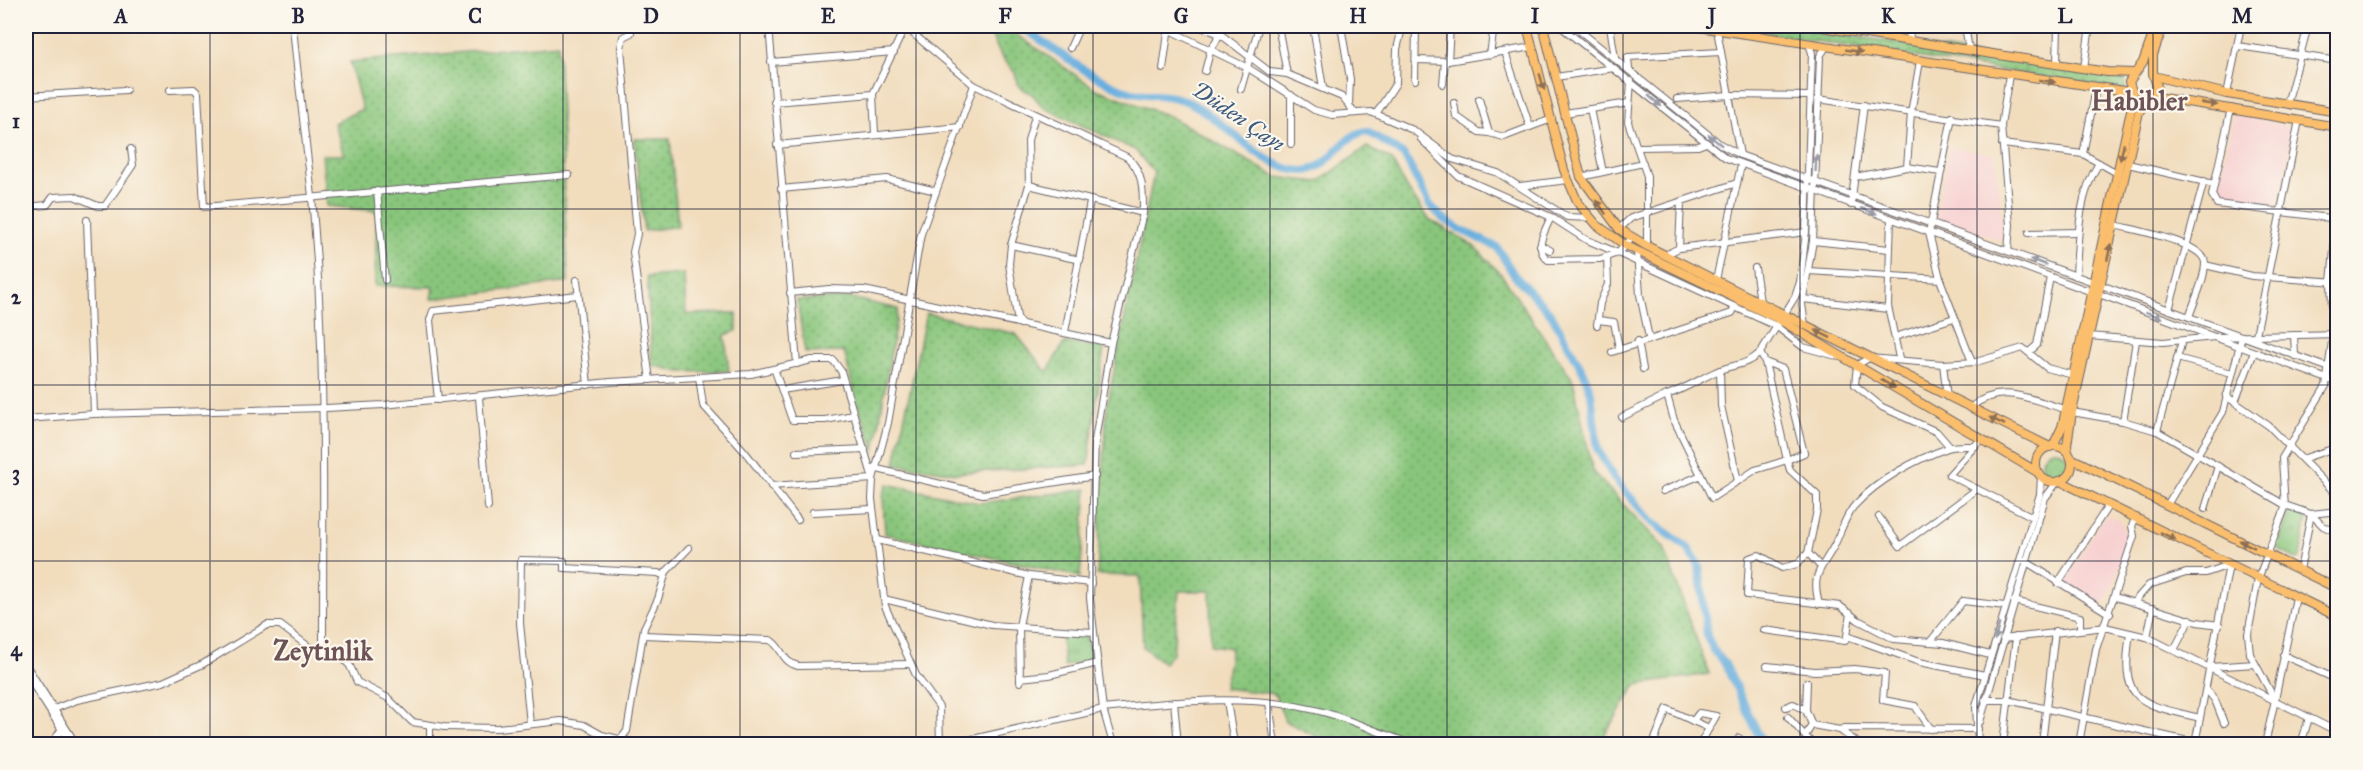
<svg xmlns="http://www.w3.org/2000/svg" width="2363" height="770" viewBox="0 0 2363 770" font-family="'IM FELL Great Primer',serif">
	<defs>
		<pattern id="grass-dots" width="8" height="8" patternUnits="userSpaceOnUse" patternTransform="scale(1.5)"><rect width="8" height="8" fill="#89c67c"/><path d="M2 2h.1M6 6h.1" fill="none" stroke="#70a067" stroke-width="1.8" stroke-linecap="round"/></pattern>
		<pattern id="park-tufts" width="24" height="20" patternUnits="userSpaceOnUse" patternTransform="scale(1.5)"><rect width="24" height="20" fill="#89c67c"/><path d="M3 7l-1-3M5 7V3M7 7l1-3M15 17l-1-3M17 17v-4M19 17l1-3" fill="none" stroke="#70a067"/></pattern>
	</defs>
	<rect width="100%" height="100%" fill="#fbf7ec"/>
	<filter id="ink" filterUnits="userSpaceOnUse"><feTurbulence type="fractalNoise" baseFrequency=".0167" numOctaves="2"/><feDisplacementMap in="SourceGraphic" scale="12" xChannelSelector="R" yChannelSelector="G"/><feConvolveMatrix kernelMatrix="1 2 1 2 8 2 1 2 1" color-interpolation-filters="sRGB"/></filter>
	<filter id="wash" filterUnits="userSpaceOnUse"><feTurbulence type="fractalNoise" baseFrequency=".008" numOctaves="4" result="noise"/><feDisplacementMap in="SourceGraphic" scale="24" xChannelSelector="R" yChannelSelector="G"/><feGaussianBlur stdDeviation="1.35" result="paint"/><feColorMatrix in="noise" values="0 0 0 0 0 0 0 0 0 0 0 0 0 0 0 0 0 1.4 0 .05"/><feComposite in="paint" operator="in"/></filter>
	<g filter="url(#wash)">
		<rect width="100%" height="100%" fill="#f1dcbc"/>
		<!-- built -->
		<g fill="#f7d0d0">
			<polygon points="2235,113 2294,128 2278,203 2273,206 2219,197 2218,188"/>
			<polygon points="1949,147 1995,154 2003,231 2000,240 1936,217"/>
			<polygon points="2108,516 2119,520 2129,538 2109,596 2100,606 2064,583 2103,518"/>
		</g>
		<!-- grass -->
		<g fill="url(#grass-dots)" stroke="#56745c" stroke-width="1.5">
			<polygon points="987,26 1004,26 1096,89 1171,117 1276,177 1318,182 1367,147 1392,160 1405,186 1429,219 1474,246 1501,274 1573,380 1593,472 1664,548 1709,674 1636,685 1599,744 1343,744 1327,742 1285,721 1275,694 1224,688 1231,648 1211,645 1210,591 1179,591 1173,653 1164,663 1143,647 1140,576 1097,575 1107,406 1154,173 1135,150 1044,108 1032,94 1019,87 1015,73 1001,56"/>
			<polygon points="1720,26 1786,26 2125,77 2125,90"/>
			<polygon points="558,44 568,282 432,299 434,287 375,286 377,211 327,206 322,155 344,155 334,123 362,109 350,62"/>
			<polygon points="634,139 670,139 678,226 644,231"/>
			<polygon points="684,274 686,314 737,313 737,331 725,335 729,371 680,372 652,365 647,277"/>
			<polygon points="851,298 898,309 875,450 857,402 844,352 805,353 797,300"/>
			<polygon points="926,313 1016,334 1047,372 1064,343 1104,347 1088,465 956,473 895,464"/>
			<circle cx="2055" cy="463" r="13"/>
			<polygon points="887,484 979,503 1087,489 1080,577 885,534 883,496"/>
		</g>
		<!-- park -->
		<g fill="url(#park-tufts)" stroke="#56745c" stroke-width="1.5">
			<polygon points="2290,509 2307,517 2300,558 2296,559 2279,550 2278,546"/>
			<polygon points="1061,635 1086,635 1091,660 1064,666"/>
		</g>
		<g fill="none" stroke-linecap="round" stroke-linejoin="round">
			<!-- river -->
			<path stroke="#67aede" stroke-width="8" d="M1020,26C1054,48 1086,76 1125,90C1149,98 1171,91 1196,106C1226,123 1268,173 1304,171C1331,169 1340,135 1367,131L1404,155L1429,204L1442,217L1459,229L1497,247L1514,275L1551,314L1584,373L1591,393L1598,450L1614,478L1652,522L1688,548L1699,566L1707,636L1714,651L1725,664L1763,744"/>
		</g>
	</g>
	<g filter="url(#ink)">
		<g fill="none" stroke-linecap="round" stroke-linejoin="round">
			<defs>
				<g id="minor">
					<path d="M293,26C298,83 306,140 312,197C326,348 323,500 323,652"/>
					<polyline points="631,26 631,33 623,37 621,48 637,234 633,252 650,380"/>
					<polyline points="769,26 797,364"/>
					<path d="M904,26L974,85L1127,157C1144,172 1143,191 1143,213L1111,343L1095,440L1090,598L1103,709L951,744"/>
					<polyline points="1161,26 1248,68 1314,110 1332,115 1371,112 1413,130 1452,159 1498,173 1567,217 1591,218"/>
					<polyline points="1198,26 1220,34 1270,72 1287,74 1342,97 1355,113"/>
					<polyline points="1264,26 1273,26"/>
					<polyline points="1278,26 1287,74"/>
					<polyline points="1313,26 1323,88"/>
					<polyline points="1341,26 1350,79 1349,106"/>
					<polyline points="1450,26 1448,61 1532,47"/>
					<polyline points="1560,26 1726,158 2092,292"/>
					<polyline points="1574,26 1720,144 1740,155 2093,282"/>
					<polyline points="1610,26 1615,58"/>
					<polyline points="1907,26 1911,41"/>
					<polyline points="1965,26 1969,50"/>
					<polyline points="2021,29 2021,26"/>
					<polyline points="1717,30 1740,155"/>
					<polyline points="2238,46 2338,61"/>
					<polyline points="1070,48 1080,26"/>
					<polyline points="1505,52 1530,127 1552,119"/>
					<polyline points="1490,55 1494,26"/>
					<polyline points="1416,60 1448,61"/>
					<polyline points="771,62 894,52"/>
					<polyline points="2057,64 2058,26"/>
					<polyline points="2084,68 2090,26"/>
					<polyline points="1163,69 1169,26"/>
					<polyline points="1629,70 1628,57 1721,52"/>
					<polyline points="1205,71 1210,52 1224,26"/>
					<polyline points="1556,77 1614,68"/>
					<polyline points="1415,80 1416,26"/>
					<polyline points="1631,81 1628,122 1647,176 1647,246"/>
					<polyline points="1443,84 1445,61"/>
					<polyline points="1241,89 1259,26"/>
					<polyline points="170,90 194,89 198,93 204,207 569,175"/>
					<polyline points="873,94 875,134"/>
					<polyline points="2227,94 2241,26"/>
					<polyline points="26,96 126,90"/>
					<polyline points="1479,99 1489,133 1504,137 1530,127"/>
					<polyline points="1677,99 1729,95 1810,96"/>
					<polyline points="1818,99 2001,126"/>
					<polyline points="774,102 873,94 905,27"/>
					<polyline points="1454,103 1456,116 1479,132 1489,133"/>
					<polyline points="2287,104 2308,26"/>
					<polyline points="2231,108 2212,195 2217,204 2338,219"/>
					<polyline points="1590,109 1603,172"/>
					<polyline points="1565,113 1629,103"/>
					<polyline points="1376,114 1396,83 1397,49 1402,28"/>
					<polyline points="1952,117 1929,233 1941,282 1972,362"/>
					<polyline points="1421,139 1458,176 1551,217 1585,239 1618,253 1632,238"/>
					<polyline points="1291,144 1291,95"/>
					<polyline points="2002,144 2083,154 2117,173"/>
					<polyline points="777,145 960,127"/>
					<polyline points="1639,147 1698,146 1706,143"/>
					<polyline points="2083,154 2096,89"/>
					<polyline points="2128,164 2214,184"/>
					<polyline points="1907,167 1911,113 1920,61"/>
					<polyline points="1581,177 1643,163"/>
					<polyline points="1855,177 1907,167 1940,172"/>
					<polyline points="1029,185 1143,213"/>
					<polyline points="1520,186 1568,180"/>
					<polyline points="781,189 887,179 936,191"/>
					<polyline points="377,191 385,280"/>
					<polyline points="1851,205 1864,105"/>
					<polyline points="26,207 47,205 53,197 74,196 98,206 105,206 133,165 131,149"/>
					<path d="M1551,217C1545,231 1533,248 1548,260L1600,259L1618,253L1776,326L1803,347L1840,357"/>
					<polyline points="1891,219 1888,306 1899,358"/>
					<polyline points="87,220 94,414"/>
					<path d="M2115,225C2133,230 2204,242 2205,263C2205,280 2194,301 2189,317"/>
					<polyline points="1619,229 1631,218 1737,183"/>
					<polyline points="2029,233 2078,232"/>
					<polyline points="1813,241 1889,249"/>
					<polyline points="1011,245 1080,260"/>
					<polyline points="1540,245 1550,250"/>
					<polyline points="1679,248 1681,202"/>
					<polyline points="1637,251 1640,295 1649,338"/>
					<polyline points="2008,251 2010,225 2001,126 2009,75"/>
					<polyline points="1665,255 1679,248 1806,232"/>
					<polyline points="2205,265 2252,276 2338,282"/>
					<polyline points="1755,268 1760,302"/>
					<polyline points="1808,271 1941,279"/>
					<path d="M2076,276C2078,238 2078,195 2099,163"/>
					<polyline points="577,280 588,385"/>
					<polyline points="1716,280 1741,165"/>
					<polyline points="2101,285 2338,371"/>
					<polyline points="790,293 829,289 864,290 1111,343"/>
					<polyline points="2099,294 2338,383"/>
					<polyline points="1803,299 1888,309"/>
					<polyline points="2169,310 2204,181"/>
					<polyline points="1598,320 1614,322 1619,348"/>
					<polyline points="1021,324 1017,317 1009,264 1011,245 1029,185 1028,140 1035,116"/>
					<polyline points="1597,325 1600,303 1608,284 1607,257"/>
					<polyline points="1805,325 1802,304 1813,241 1820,56 1826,47"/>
					<polyline points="1065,332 1090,202"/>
					<polyline points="2256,335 2299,120"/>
					<polyline points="2294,335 2295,356"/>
					<polyline points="2089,336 2163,342 2215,337 2338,334"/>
					<polyline points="1895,337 1954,318"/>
					<polyline points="1638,341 1643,369"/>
					<polyline points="1612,352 1732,313 1735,307"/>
					<polyline points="2029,352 2037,345 2050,277"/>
					<polyline points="2177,358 2232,373"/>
					<polyline points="1765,362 1783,369 1804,453 1787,460 1765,362 1760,353 1795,297 1800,282 1806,232 1812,53 1809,44"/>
					<polyline points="1943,364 1947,397"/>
					<polyline points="1720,370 1721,406 1738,481"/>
					<polyline points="775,371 792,420 825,420 854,415"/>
					<polyline points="699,377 703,405 745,452 798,520"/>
					<polyline points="782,390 843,380"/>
					<path d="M1667,395C1684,389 1697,381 1713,373C1731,364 1745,367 1760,353"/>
					<polyline points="2226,396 2269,426 2338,496"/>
					<polyline points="479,397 488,507"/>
					<polyline points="438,400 430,320 433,311 578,295"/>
					<polyline points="2235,402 2254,352"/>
					<path d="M1971,407C2002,382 2030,400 2065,409"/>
					<polyline points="2072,412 2123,421 2157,431 2285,505 2311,514 2338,511"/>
					<polyline points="1622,417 1667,395 1674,420 1712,498 1755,470 1787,460 1790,470 1817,495 1817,510 1808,553 1819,565"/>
					<polyline points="26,419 94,414 326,408 383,405 610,382 751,374 812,360 833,360 841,371 873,479 872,499 885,606 916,675 939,707 940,744"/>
					<polyline points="2123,421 2136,341"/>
					<polyline points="2157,431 2182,341"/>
					<polyline points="1975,446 1949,475 2033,517"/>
					<polyline points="1950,447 1937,432 1882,407 1855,385 1857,365 1869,358 1943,364 1976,362 2023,348 2047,368 2073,375"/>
					<polyline points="796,452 865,449"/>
					<polyline points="2302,459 2338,447"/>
					<polyline points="873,468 983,494 1095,476"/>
					<polyline points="771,486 873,479 888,423 921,234 974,85"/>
					<polyline points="1663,491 1699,476"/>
					<polyline points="2167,505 2223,412 2242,336"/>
					<polyline points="2205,509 2218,466"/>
					<polyline points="813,512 873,509"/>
					<polyline points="2311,514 2323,526 2338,533"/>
					<polyline points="1879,517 1900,546 1977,489"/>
					<polyline points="878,540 1029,576 1091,583"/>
					<polyline points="1808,553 1797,564 1782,568 1759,555 1749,558 1747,595 1840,606 1858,620 1894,639 1943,643 1990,655"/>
					<polyline points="2025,561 2110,614"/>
					<polyline points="2300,570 2311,514"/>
					<polyline points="2058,583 2108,506"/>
					<polyline points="2115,597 2197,622 2219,625"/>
					<polyline points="884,599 992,625 1093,632"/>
					<polyline points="2014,601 2080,617 2080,629"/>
					<polyline points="2134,602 2149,585 2186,573 2206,573 2229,565 2195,744"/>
					<path d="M1819,604C1811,573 1821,570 1834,546C1840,534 1846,514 1855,505C1878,480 1916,459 1948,448C1956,445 1967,446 1975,446L1980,440"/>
					<polyline points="1764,630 1845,641 1847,636 1919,662 1985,675"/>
					<path d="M2130,633C2119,704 2140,703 2200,718"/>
					<path d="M643,635L770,640C783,647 781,662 798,666L910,664"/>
					<polyline points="1847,636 1850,613"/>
					<polyline points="2147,637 2153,608"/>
					<polyline points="2003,639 2105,627 2147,637 2338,732"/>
					<polyline points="1930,642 1963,601 2005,606"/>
					<polyline points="2174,650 2190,619"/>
					<polyline points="2283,655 2338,680"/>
					<polyline points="26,665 76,744"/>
					<polyline points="1767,666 1815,671 1855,669 1885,673 1883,700 1915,706 1931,729"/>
					<polyline points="2210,667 2255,664"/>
					<polyline points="26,674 71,744"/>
					<polyline points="1020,678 1049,675 1098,663"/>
					<polyline points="1020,682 1019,626 1029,576"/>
					<polyline points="2206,689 2215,700 2224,723"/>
					<polyline points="1985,700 2008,700 2201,744"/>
					<polyline points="2275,700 2296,597"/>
					<polyline points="1227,701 1234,744"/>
					<polyline points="1174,702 1178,744"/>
					<polyline points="1269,703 1275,744"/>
					<polyline points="1786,707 1793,704 1806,710 1812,725 1840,730"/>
					<polyline points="54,709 77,700 163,682 203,664 267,625 280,625 309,647 339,654 350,666 357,682 388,698 412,722 444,727 498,728 561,721 584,725 602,735 640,744"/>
					<polyline points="1806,710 1807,682"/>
					<polyline points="1788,717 1805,736 1812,725"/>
					<polyline points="1693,721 1709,728"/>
					<polyline points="1980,722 2045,498 2058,481"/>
					<polyline points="530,724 520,623 521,560 564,561 564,568 658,573 665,576"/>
					<polyline points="1805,736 1812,743"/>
					<polyline points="52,744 63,727"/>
					<polyline points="430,744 430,725"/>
					<polyline points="617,744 627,731 644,628 658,599 666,572 689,548"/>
					<path d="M1113,744L1103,709C1178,701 1257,692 1330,714C1358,723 1385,735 1412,744"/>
					<polyline points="1653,744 1667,709 1693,721 1699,713 1716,716 1700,744"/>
					<polyline points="1736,744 1739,738"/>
					<polyline points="1859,744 1840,730 1844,728 1978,729"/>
					<polyline points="1978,744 1976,706 2040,494 2041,475"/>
					<polyline points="2003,744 2016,637"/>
					<polyline points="2042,744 2055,631"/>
					<polyline points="2079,744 2096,649 2134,536 2132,526 2135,519"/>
					<polyline points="2265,744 2275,700 2250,654 2248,634 2258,579 2285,508 2282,458 2326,386 2333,334 2331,282 2338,208"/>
					<polyline points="2301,744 2309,718"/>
				</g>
				<g id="major">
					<polyline points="1527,26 1564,170 1578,203 1597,225 1625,245 1780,320 2039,473"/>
					<polyline points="1543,26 1581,177 1619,229 1647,246 2050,447"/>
					<polyline points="1692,26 2131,92"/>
					<polyline points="1815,26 2107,72 2134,73"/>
					<polyline points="2154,76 2227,94 2338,112"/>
					<polyline points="2151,96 2338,127"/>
					<polyline points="2053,446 2062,427 2131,110 2133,94 2129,82 2143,62 2156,26"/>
					<circle cx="2054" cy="464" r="18"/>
					<polyline points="2068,453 2067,445 2072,412 2139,112 2157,86 2153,74 2153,55 2163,26"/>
					<polyline points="2071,458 2338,589"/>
					<polyline points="2060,481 2338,617"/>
				</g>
			</defs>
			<!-- minor casing -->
			<use href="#minor" stroke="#6a6368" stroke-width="8"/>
			<!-- major casing -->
			<use href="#major" stroke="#6a6368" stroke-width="10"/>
			<!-- minor -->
			<use href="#minor" stroke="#fff" stroke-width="6"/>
			<!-- major -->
			<use href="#major" stroke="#fabe6d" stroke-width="8"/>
		</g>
		<!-- one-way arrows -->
		<defs><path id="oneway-solid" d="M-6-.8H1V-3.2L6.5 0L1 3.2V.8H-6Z" transform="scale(1.5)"/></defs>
		<g fill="#8e7054">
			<use href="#oneway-solid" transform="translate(1854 51) rotate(9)"/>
			<use href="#oneway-solid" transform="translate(2047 81) rotate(9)"/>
			<use href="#oneway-solid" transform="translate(1542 82) rotate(74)"/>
			<use href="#oneway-solid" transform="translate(2209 104) rotate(8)"/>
			<use href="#oneway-solid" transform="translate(2122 152) rotate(103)"/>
			<use href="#oneway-solid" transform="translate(1601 207) rotate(-125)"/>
			<use href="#oneway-solid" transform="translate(2109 252) rotate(-78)"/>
			<use href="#oneway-solid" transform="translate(1823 334) rotate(-153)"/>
			<use href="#oneway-solid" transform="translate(1888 384) rotate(31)"/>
			<use href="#oneway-solid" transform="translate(1997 421) rotate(-154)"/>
			<use href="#oneway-solid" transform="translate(2168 536) rotate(26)"/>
			<use href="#oneway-solid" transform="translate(2247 544) rotate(-154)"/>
		</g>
		<g fill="#9c9ca7">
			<use href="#oneway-solid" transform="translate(1655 101) rotate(40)"/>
			<use href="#oneway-solid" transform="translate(1715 140) rotate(-142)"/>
			<use href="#oneway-solid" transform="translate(1816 163) rotate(-87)"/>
			<use href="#oneway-solid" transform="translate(1869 211) rotate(20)"/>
			<use href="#oneway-solid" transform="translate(2038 262) rotate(-160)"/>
			<use href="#oneway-solid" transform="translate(2154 315) rotate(21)"/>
			<use href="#oneway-solid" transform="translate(1997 632) rotate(106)"/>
		</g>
	</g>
	<!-- grid -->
	<path fill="none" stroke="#22223b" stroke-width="1.5" stroke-opacity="0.55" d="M210,26V744M386,26V744M563,26V744M740,26V744M916,26V744M1093,26V744M1270,26V744M1447,26V744M1623,26V744M1800,26V744M1977,26V744M2153,26V744M26,209H2338M26,385H2338M26,561H2338"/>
	<g text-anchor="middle" stroke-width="4.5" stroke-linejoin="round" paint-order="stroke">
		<!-- water labels -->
		<g font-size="22" font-style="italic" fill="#3e5a7c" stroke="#fbf7ec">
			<text transform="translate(1239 116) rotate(34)" y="8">Düden Çayı</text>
		</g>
		<!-- district labels -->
		<g font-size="27" font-weight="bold" fill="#6d5356" stroke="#fbf7ec">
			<text x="2139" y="110">Habibler</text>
			<text x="323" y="660">Zeytinlik</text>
		</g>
	</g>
	<!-- margin -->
	<rect width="2363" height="770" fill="none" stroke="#fbf7ec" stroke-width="66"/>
	<rect x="33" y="33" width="2297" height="704" fill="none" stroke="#22223b" stroke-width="2"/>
	<g font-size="20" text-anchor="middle" font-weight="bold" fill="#22223b">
		<text x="121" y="23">A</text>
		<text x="298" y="23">B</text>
		<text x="475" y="23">C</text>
		<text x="651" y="23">D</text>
		<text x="828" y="23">E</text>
		<text x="1005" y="23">F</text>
		<text x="1181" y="23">G</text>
		<text x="1358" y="23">H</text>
		<text x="1535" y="23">I</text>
		<text x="1712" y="23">J</text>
		<text x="1888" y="23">K</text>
		<text x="2065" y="23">L</text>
		<text x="2242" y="23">M</text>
		<text x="16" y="128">1</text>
		<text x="16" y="304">2</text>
		<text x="16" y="480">3</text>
		<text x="16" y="656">4</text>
	</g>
</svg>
